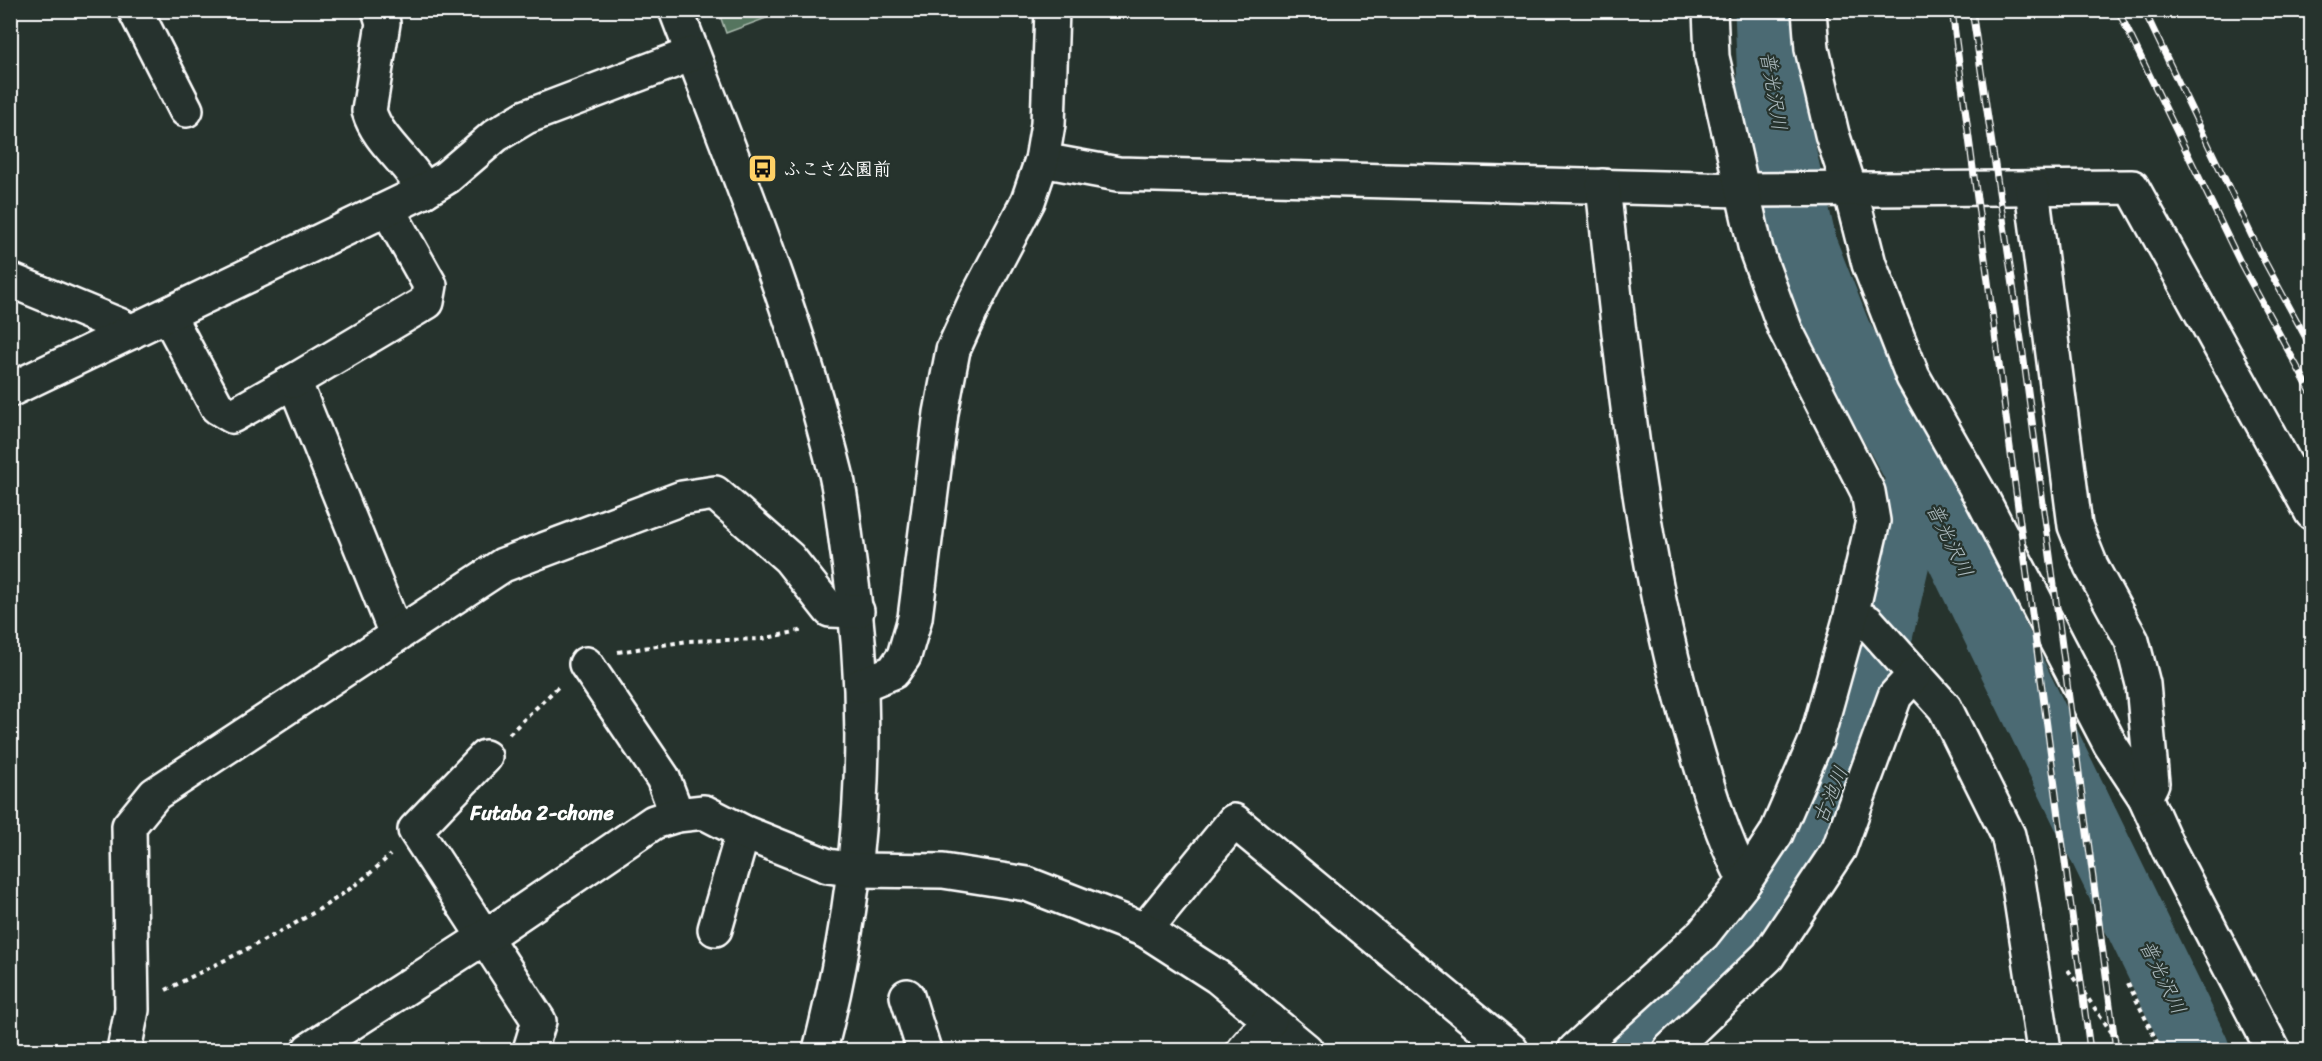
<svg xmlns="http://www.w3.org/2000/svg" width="2322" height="1061" viewBox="0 0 2322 1061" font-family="Sriracha,'Klee One',sans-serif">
	<rect width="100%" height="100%" fill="#26332d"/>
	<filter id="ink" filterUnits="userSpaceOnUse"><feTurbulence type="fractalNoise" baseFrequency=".0167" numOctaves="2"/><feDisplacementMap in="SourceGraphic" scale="12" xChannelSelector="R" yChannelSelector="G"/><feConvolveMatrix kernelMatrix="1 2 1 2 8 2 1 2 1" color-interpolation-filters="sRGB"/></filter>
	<g filter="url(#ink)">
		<!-- green -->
		<polygon fill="#54745e" stroke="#aabaae" stroke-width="1.5" points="718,10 785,10 785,11 726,33"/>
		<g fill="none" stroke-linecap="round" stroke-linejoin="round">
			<!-- river -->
			<g stroke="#4c6b73" stroke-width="63">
				<polyline points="1766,10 1769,83 1806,248 1840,334 1918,474 2198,1050"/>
				<polyline points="1620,1050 1735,945 1793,868 1818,827 1862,719 1918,474"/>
			</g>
			<defs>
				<g id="minor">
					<polyline points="135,10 186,110"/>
					<path d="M379,10L383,23L369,111C378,142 410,162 424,191"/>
					<path d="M676,10C734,163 797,315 836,474C842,500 844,527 848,554C874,725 863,883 820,1050"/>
					<polyline points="1809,10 1812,49 1832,134 1850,189 1869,264 1913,377 1983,500 2110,744 2145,797 2168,848 2273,1050"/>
					<polyline points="1042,160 1118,174 1740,190 2132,187 2312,513"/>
					<path d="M1603,186C1623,372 1640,561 1694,741C1708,789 1722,836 1745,881"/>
					<polyline points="2032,189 2075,526 2091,566 2132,641 2143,684 2152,783 2145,797"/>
					<polyline points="10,280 119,325 131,332"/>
					<polyline points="168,315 217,407 232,416 294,381 396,634"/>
					<polyline points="294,381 427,302 430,285 388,210"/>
					<polyline points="10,390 424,191 447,177 496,135 526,117 692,54"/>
					<polyline points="1851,616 1868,622 1945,708 2008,835 2018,880 2044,1050"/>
					<polyline points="586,664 663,778 677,815"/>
					<polyline points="861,685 893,672 904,656 915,618 941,413 953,350 975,302 1028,201 1042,160 1048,124 1052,10"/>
					<polyline points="485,757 415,830 539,1021 530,1050"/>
					<polyline points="715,929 743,832"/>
					<polyline points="1145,930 1234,821 1511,1050"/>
					<polyline points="907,996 924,1050"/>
					<polyline points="124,1050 132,1010 129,826 155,794 503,565 682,498 715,493 789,558 830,610 857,611"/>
					<polyline points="309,1050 485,937 654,822 677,815 704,812 743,832 828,866 856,870 943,871 1027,884 1145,930 1218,977 1306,1050"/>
					<polyline points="1244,1050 1270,1020"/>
					<polyline points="1575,1050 1703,934 1745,881 1776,834 1816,741 1851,616 1873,521 1868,492 1785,329 1756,250 1712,57 1710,10"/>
					<polyline points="1670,1050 1768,956 1839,849 1895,696 1915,674"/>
				</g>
			</defs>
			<!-- minor casing -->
			<use href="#minor" stroke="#fff" stroke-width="38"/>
			<!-- path -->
			<g stroke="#fff" stroke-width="4" stroke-dasharray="4.5 4.5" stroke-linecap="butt">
				<polyline points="618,652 688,641 762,639 804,630"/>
				<polyline points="509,734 560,685"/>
				<polyline points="2068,970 2124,1050"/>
				<polyline points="2128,983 2161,1050"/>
				<path d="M166,990C239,951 331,914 390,855"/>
			</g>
			<!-- minor -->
			<use href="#minor" stroke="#26332d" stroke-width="33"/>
			<defs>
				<g id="rail">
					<polyline points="1952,10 2090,1050"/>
					<polyline points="1972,10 2022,346 2116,1050"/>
					<polyline points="2118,10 2240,262 2312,394"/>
					<polyline points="2144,10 2259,251 2312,349"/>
				</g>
			</defs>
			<!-- rail casing -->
			<use href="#rail" stroke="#fff" stroke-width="7"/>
			<!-- rail -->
			<use href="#rail" stroke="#26332d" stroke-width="4.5" stroke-dasharray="14" stroke-linecap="butt"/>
		</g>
	</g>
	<!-- icons -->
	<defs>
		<symbol id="bus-square" viewBox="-11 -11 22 22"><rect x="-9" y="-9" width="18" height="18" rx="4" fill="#ffd166" stroke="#26332d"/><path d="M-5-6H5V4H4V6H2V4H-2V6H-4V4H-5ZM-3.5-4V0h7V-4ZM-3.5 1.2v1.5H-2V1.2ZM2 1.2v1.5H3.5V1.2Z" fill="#111"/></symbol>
	</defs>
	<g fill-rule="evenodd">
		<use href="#bus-square" x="746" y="152" width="33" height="33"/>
	</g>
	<g text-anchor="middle" stroke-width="4.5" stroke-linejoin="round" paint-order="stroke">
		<!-- poi labels -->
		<g font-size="18" font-weight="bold" fill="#fff" stroke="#26332d" text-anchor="start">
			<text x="783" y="175">ふこさ公園前</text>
		</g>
		<!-- water labels -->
		<g font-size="20" font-style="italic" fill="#aebcc0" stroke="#26332d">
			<text transform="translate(1774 91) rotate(81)" y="7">普光沢川</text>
			<text transform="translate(1950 540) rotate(64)" y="7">普光沢川</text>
			<text transform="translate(1830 795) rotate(-67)" y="7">古池川</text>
			<text transform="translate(2163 977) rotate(64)" y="7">普光沢川</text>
		</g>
		<!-- neighbourhood labels -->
		<g font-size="20" font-weight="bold" fill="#fff" stroke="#26332d">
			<text x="542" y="820">Futaba 2-chome</text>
		</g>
	</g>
	<!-- margin -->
	<rect width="2322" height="1061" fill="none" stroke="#26332d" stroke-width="36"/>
	<rect x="18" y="18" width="2286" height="1025" fill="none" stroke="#fff" stroke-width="2" filter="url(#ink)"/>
</svg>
